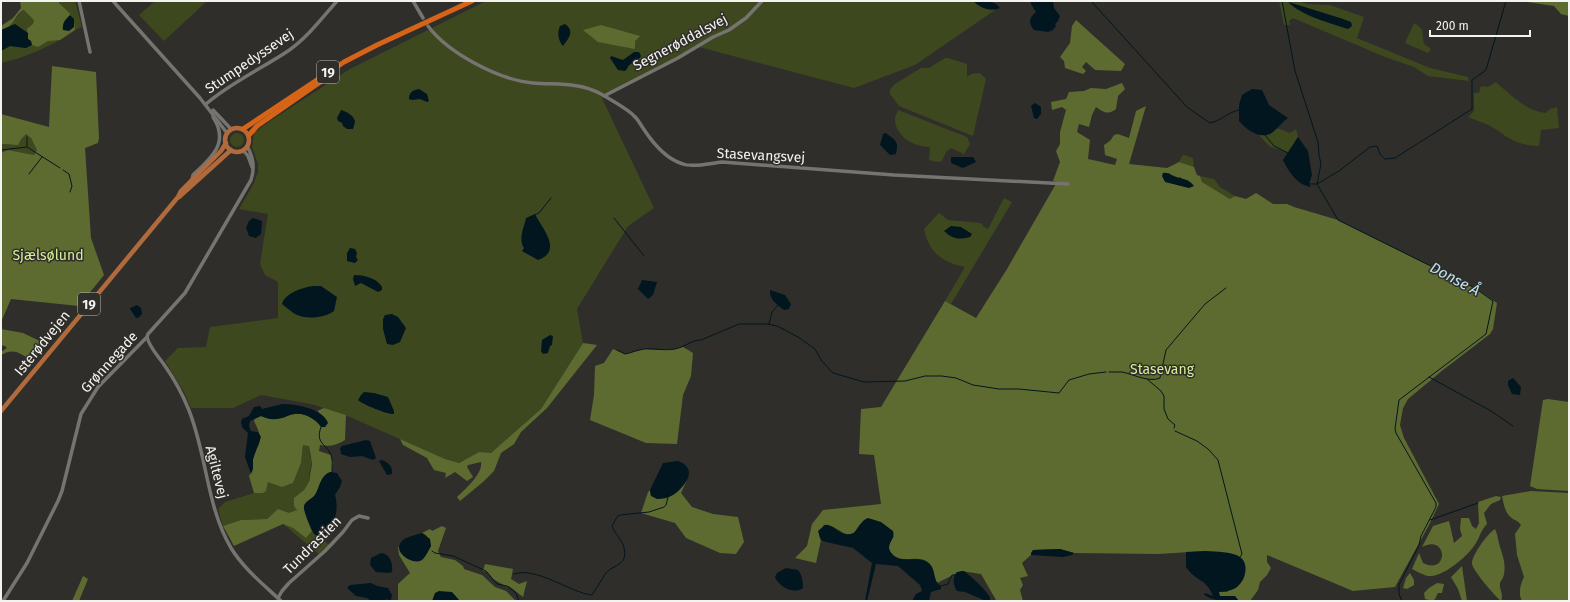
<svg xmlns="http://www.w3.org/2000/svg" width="1570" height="602" viewBox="0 0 1570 602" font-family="'Fira Sans',sans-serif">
	<rect width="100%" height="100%" fill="#2f2e2a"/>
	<!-- green -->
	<g fill="#3e481f" fill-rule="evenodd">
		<path d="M59,1H75L82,27L75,30C75,17 69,12 59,3Z"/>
		<polygon points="155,1 207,1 164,41 139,15"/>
		<polygon points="486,1 973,1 982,7 995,10 915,65 854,88 699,47 601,96 654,208 628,226 577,309 583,343 541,409 491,453 479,452 459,463 445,459 343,414 311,404 261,395 233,408 191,408 184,392 165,361 178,348 206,347 210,327 278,318 278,282 265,275 260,264 268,214 239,209 253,185 258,172 258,164 252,147 254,133 270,121 350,69"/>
		<path d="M1279,1H1297L1308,4L1330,5L1364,17L1357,38L1430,68L1468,77L1469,81L1428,76L1414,67L1385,57L1293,18L1289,21L1290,25H1284ZM1289,2L1343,19L1348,29L1304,13Z"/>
		<path d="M27,9L69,34C50,47 24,58 1,63V51L10,46L26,48L15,25H11L21,12Z"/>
		<path d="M1414,23C1426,30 1421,32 1424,44L1431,49L1428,53L1405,43Z"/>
		<polygon points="945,58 948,58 967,64 967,77 971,74 980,73 986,79 973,136 899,106 890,94 890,89 895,84 921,68 929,68"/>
		<path d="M1496,82C1511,95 1526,111 1546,113L1550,109L1557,107L1559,128L1541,130L1539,146C1519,145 1512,141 1497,130C1489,124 1477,121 1468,117L1474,111V93H1479L1481,86L1488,87Z"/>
		<path d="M898,110L967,137L970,144L964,154L951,148L946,152L942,161L937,162L929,160L930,149L929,147C914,147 895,136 895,119C895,116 897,113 898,110Z"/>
		<polygon points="1277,128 1290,133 1296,129 1298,137 1288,152 1270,147 1259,135 1271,133"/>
		<circle cx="237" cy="140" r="7"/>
		<polygon points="26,134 31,138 37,150 34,155 8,150 1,153 1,144 11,145"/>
		<polygon points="1184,155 1193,158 1194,167 1179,162 1182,156"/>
		<polygon points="1200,176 1214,179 1220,187 1235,196 1230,199 1202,182"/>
		<path d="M1004,198L1012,202L951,304L945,301L965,267C942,262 929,253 924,229L939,213L948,220L981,223L984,227L988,229Z"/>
		<polygon points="303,445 309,445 310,457 312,461 309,475 310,480 304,490 294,498 297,510 289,514 278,509 267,519 241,520 223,526 218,509 225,502 254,493 263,493 266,491 268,481 282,487 293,483 301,463"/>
		<path d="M283,524L293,528L306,538L312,531C317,536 323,539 329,545L319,554Z"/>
	</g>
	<!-- forest -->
	<g fill="#5e6b30" fill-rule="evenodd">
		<path d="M20,1H59V3C69,12 75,17 75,30L60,40L48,41L38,47L32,45L31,41L28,39L27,29L33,24L34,20L24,10C14,14 15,28 1,30V26L13,18L21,8Z"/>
		<polygon points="1521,1 1569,1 1569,16 1561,14 1554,6"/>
		<polygon points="1076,20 1125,64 1121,71 1095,70 1086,62 1082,67 1086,71 1083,74 1065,68 1064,61 1060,57 1070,43 1072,26"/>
		<polygon points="601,25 640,36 635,41 635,49 598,42 583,30"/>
		<polygon points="52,66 96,72 99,138 98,143 85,148 91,238 104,275 79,306 11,299 1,322 1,153 8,150 34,155 37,150 31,138 26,134 21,139 18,145 1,144 1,114 49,127"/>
		<path d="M1122,83L1125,89L1118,96L1116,109C1108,115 1104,113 1096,107L1092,115L1089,127L1079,124L1077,132L1090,140L1088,159L1115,165L1117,159L1105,155L1104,145L1110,141L1114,135L1118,134L1129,138L1136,111L1146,106L1129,164L1167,168L1179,162L1194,167L1197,175L1200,176L1202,182L1230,199L1235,196L1246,199L1256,193L1273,204H1287L1294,207L1338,220L1475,288L1497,303L1493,329L1490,334L1443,370L1408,399L1403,408L1400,425L1404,438L1439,504L1429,525L1395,587L1353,591L1267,555V562L1271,568L1267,575L1260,582L1258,590L1250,601H1239L1235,597L1219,596V592H1228L1206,551L1158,554L1074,553L1060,549L1033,550L1031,555L1022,563L1028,576L1020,578L1023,585L1020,590L1023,601L996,600L981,574L961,571L937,583C933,576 935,569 929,563C917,553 903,566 891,553C886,547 891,541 894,536L860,524L854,533L847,535C841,532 827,521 823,526C821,529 820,533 819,536L821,540L816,563L795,558L807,546L812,524L823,510L881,504L874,455L859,454L861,409L881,407L945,301L976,318L1007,269L1057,182L1053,181L1060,162L1056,151L1060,144V132L1066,110L1062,107L1052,110L1051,102L1066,99L1069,92L1084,91L1091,88L1106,89ZM1168,173L1178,178L1180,177L1189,188L1169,182Z"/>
		<path d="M1,329L23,333L44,343L33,362C21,354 15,347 1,355V352L7,348L5,346L1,345Z"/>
		<path d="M583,343L597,345L547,408L521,432L514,444L501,453L494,471L483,482L460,501L457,497C465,489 483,474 481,462L468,465L467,467L473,477L467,481L455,472L445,478L446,473L434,470L427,458L403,445L400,439L445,459L459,463L479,452L491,453L541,409Z"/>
		<polygon points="683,347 693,353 691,376 683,395 677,444 646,443 590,420 594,395 595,366 604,363 613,349 625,354 644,349 657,350 674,349"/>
		<polygon points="1548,399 1569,402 1569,491 1537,489 1530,486 1543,400"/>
		<path d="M324,408L346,415L345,440C337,445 330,447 320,445L319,451L331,455L333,463L332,472C319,474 320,490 314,496C311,499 304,502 304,507C303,511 310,526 312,531L306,538L293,528L283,524L234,546L223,526L241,520L267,519L278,509L289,513L297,510L294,506V498L304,490L310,480C309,474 312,469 312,463C311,457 310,452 309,446L303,445L301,463L293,483L282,487L268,482L266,491L263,493H254L249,476C254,469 252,462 254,454C256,449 260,444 260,439C260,433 257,427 254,421L255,418L261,416C279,424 281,414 296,414C304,413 311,418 318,422L319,412L317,411Z"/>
		<polygon points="687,480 681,493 692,507 713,514 738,517 744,542 736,554 720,553 686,538 675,523 641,513 648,492 650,490 651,496 673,495"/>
		<path d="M1531,491L1569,493V601H1522C1518,594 1520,585 1524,577L1517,555L1515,534L1521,525C1518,521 1517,521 1513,519C1505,514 1504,505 1502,496Z"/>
		<path d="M1496,496L1501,497L1500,500L1491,504L1484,513L1487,524C1481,530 1480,536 1476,543C1469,555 1447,574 1432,576C1426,577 1418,572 1412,569L1419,553L1423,563C1449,576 1448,533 1422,547L1433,526L1449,521L1454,543L1462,536L1460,529L1461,518H1469L1472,526L1476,529L1479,523L1478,502Z"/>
		<polygon points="442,526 446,528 438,551 441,557 455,560 463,566 464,569 482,575 495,587 506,591 516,601 398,601 398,584 410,573 399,555 398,548 399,546 400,551 419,561 423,559 431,546 426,535 422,533 430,529 432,531"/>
		<path d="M1495,529C1498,535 1498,541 1500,547C1503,556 1506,565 1504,574C1504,577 1501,580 1500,583C1499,589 1504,595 1501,601C1495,596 1474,572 1472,564C1471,556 1488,533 1495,529Z"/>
		<polygon points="485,564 513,569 511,579 519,584 527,581 523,597 509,586 507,587 493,579 487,572 483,571"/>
		<polygon points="1462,566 1467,601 1462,601 1458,589 1451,577"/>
		<polygon points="1410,573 1414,580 1414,585 1407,589 1403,588 1406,578"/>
		<polygon points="83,576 88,579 79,601 72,601"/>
		<polygon points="1437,583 1444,584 1442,593 1438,593 1435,599 1433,601 1425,599 1424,593 1429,588"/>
	</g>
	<!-- water -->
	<g fill="#01161f">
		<path d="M973,1C983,1 995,0 1000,8C991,12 980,8 973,1Z"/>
		<path d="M1031,1L1053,2L1054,8L1060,16L1058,21L1055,24L1056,26L1052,31L1051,30V31L1048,32L1034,30C1028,22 1029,18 1036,12L1031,4Z"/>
		<path d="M1288,2L1343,19L1351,22L1352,26L1348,29C1328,22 1304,17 1288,2Z"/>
		<path d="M70,15L74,19V27L69,31L63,30C62,23 65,20 70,15Z"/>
		<polygon points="15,24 28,33 28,39 31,41 32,45 26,48 10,46 1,51 1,30"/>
		<path d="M565,24C575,31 569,38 563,46C558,41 557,32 560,26Z"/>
		<path d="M634,52H639L641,56C638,61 634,61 631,64C627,66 628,69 625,71L618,70L610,58L611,56L623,60Z"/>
		<path d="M419,89L427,94L429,101L427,102L420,99L412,100L409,99C409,92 413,90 419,89Z"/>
		<path d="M1252,89L1262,90L1269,105L1288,118C1282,122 1278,128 1273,132C1261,141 1247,130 1239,121V105L1242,95Z"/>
		<polygon points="1035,103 1041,107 1041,114 1037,119 1034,118 1031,106"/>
		<path d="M341,110C347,112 354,115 355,122L353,129H347L343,126L342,123L338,121L337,118Z"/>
		<path d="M886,133C896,141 899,141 896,154L890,155L880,145L883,134Z"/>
		<path d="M1298,137L1308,151L1312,175L1309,184L1311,187C1297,185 1289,172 1283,160Z"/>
		<polygon points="951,157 973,157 976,162 963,168 951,163"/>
		<path d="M1163,173C1169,172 1171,176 1176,177C1183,179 1189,179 1194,186L1189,188L1165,182L1162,176Z"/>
		<path d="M535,214C541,227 564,251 538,260L522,251L524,248C518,239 524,228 526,218Z"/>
		<polygon points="253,218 262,221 261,234 256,238 249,236 246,228 249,221"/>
		<path d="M951,226L961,227L972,234L970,237C957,240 953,239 944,231Z"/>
		<polygon points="350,248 355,249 357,253 356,257 358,260 355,263 347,261 347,253"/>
		<path d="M354,275C364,275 377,278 382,287V290L378,292L361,283L355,286L353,279Z"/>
		<polygon points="642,280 657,282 653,295 648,299 638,289"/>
		<path d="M314,286H321L337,297L334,311C325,318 306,320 295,314C290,311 286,307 282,304C285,293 303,287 314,286Z"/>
		<path d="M770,290L785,295L791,304L789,309L784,310C777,305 769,299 770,290Z"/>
		<polygon points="137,305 141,308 142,314 138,318 136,318 130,309 130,308"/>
		<polygon points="392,314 398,317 406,328 400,342 393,345 387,344 383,329 383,319 385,315"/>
		<polygon points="550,335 553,336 552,345 550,346 548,353 543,354 541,351 542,340"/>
		<polygon points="1513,378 1521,387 1520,395 1512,394 1508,385 1508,381"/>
		<path d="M364,392L374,393L388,397L394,411V414C388,415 362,404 358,400L361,395Z"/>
		<path d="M282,404C295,404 323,408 328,423L325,427H321C316,419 304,412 294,414C288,415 283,419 276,419C271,420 267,418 261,416L250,421L249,426L251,431L258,432L261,437L253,459V469L251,474L245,457L248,433L242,427L241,422L242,419L249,416L254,407L260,406L262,409Z"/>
		<polygon points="366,440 370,441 376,458 373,460 362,456 350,457 341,454 340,448 342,446"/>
		<path d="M382,460C389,463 393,467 392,474L387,475L379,461Z"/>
		<path d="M678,461C680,462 684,463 686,466C695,475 681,490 673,495C668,498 662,499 657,499L651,496L650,490L663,463Z"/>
		<path d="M330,472L337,473L342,481L340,487L335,495C339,510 335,518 330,532L321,537C320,536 316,535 315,535C312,532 303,509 304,506C306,501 312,499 315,495C320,487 320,476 330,472Z"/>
		<path d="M868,518L881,522L893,531C896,538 886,544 890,551C898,565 913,556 925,561C938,567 931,580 941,586V589L931,592L929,601H912L916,594L922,591L920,585L898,566L876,564L867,601H865L872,563L853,548L826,542L821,540L818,531L825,525C834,525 838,533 846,534C858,537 858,521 868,518Z"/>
		<path d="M422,533L430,539L431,546C428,551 425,559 420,561C410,564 392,551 402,541C406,537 416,535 422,533Z"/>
		<polygon points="1060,549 1074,553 1072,555 1063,557 1031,555 1031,553 1033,550"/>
		<path d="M1206,551C1216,552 1231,551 1240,557C1249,563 1246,579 1239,585C1234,591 1226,591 1219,592L1220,596H1235L1239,601C1225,601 1216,602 1204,595L1205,593L1213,596C1206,578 1196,582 1186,567V552Z"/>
		<path d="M381,553C390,554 393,563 392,572L389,573L376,572L370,565L371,558Z"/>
		<path d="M786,568L798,570C802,575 803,582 803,588C794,595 779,587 775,577L777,573Z"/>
		<path d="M964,571C974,579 983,587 990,597V600L986,601L965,592L957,591C953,585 952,577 957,572Z"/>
		<polygon points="371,583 377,586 388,588 392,595 391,600 389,601 387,599 383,601 371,601 367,598 356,596 347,588 350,585"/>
		<polygon points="439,591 452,592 460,601 432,601 435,593"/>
	</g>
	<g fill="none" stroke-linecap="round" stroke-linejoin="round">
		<!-- stream -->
		<g stroke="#01161f" stroke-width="1">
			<path d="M1091,1L1187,107L1210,123C1221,121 1228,112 1239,110"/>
			<polyline points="1282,1 1295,71 1318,142 1319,155 1321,164 1317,184 1338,220 1475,288 1493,301 1486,334 1399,400 1395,429 1396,433 1436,503 1436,507 1421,536 1419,545 1399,585 1399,594 1402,601"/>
			<polyline points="1265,135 1274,146 1288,153"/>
			<polyline points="27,137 27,146"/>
			<polyline points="1,150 27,147 60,168"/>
			<polyline points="63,170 69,174 72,186 70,192"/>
			<polyline points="29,174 42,157"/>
			<polyline points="1308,184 1317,184 1339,171 1370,147 1377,146 1380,154 1385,159 1395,158 1472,109 1472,80 1486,70 1506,1"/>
			<polyline points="535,215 539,213 551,198"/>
			<polyline points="614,218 644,256"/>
			<polyline points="769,324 772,312 778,305"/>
			<path d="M617,350L625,354C631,353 637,350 644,349C654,348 664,351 675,349C685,347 691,340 701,340L739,324H767L777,326L798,337L815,349L821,360L833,373L864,382L905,381L925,376H942L956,378L973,385L999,389H1019L1059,393L1069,380L1089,374L1106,372"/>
			<path d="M1109,372C1114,372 1118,372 1122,372C1133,374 1149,383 1160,378L1166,350L1205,304L1226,288"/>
			<polyline points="1429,377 1491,411 1513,426"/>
			<polyline points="1147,379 1161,391 1164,396 1164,409 1168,419 1175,425 1174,428"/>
			<path d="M321,427C315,444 326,443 331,455C333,461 332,466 332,472"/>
			<polyline points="1175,431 1197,441 1208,449 1218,460 1242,554 1240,557"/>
			<polyline points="1430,520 1478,503"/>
			<polyline points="432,551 435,553 453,556 486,571 497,584 507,586 516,593 519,601"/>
			<path d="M514,574C536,566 571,593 592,595C597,588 601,580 606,573C614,564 628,566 624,548C623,541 615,534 612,526L617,517L620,515L649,512L664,507L666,505L668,497"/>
			<polyline points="941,586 948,584 952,575 955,575"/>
		</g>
		<!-- minor -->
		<g stroke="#767470" stroke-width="3.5">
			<polyline points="79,1 90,52"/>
			<polyline points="113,1 200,98 227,133"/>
			<polyline points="413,1 423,18"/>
			<path d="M428,26C448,53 499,80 533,83C557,85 579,82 601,94C608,98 630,111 634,116C638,119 640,124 643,128C652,142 666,159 683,164C693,168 711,163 722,162L894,175L1068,184"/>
			<polyline points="604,96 678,58 713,37 729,30 746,18 762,1"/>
			<path d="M206,104C230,83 261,69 288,51C307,38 322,18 337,1"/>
			<polyline points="213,110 231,129"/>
			<polyline points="243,150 248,156 252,167"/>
			<path d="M192,179L193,175C211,158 230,143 213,117"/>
			<path d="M147,337C149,347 159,357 165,366C174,379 182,393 188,408C207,453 206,506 231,548C244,569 263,584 281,601"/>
			<polyline points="278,598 282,591 289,583 325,551 343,532 352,520 359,516 368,518"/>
			<path d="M3,601L27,563L58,501L62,491L81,414L98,387L147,337L148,334L185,293L251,180C255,168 254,158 247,146"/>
		</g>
		<!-- major -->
		<g stroke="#b06a3b" stroke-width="4.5">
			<circle cx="237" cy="140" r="12"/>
			<polyline points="179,197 231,150"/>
			<polyline points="1,411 178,197 181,191 221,151 226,143"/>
		</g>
		<!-- highway -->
		<g stroke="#d66418" stroke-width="5">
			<polyline points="243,129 344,62 377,45 472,1"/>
			<polyline points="249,135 257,126 336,71"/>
		</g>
	</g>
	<g text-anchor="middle" stroke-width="3" stroke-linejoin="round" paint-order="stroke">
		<!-- shield labels -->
		<g fill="#2f2e2a" stroke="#b9b8b5" stroke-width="1">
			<rect x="317" y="61" width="22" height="22" rx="3"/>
			<rect x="78" y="293" width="22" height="22" rx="3"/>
		</g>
		<g font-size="13" font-weight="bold" fill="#f4f3f0">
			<text x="328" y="77">19</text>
			<text x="89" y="309">19</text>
		</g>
		<!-- street labels -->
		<g font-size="14" fill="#f4f3f0" stroke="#2f2e2a">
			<text transform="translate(680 42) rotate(-28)" y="5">Segnerøddalsvej</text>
			<text transform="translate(249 61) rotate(-34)" y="5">Stumpedyssevej</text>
			<text transform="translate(761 155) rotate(3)" y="5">Stasevangsvej</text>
			<text transform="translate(42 343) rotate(-51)" y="5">Isterødvejen</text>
			<text transform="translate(109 362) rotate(-48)" y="5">Grønnegade</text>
			<text transform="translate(217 472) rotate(76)" y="5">Agiltevej</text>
			<text transform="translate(312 545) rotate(-45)" y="5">Tundrastien</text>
		</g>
		<!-- park labels -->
		<g font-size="14" fill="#d7ee95" stroke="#2f2e2a">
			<text x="48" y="260">Sjælsølund</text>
			<text x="1162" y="374">Stasevang</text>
		</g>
		<!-- water labels -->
		<g font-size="15" font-style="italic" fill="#bde2f4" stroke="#2f2e2a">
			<text transform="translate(1455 279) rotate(28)" y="5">Donse Å</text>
		</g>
	</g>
	<!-- border -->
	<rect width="1570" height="602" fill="none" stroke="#f4f3f0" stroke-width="4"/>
	<!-- scale -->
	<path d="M1430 30v6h100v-6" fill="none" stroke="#f4f3f0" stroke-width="2"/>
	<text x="1436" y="30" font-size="12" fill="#f4f3f0" stroke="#2f2e2a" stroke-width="3" paint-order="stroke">200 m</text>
</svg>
